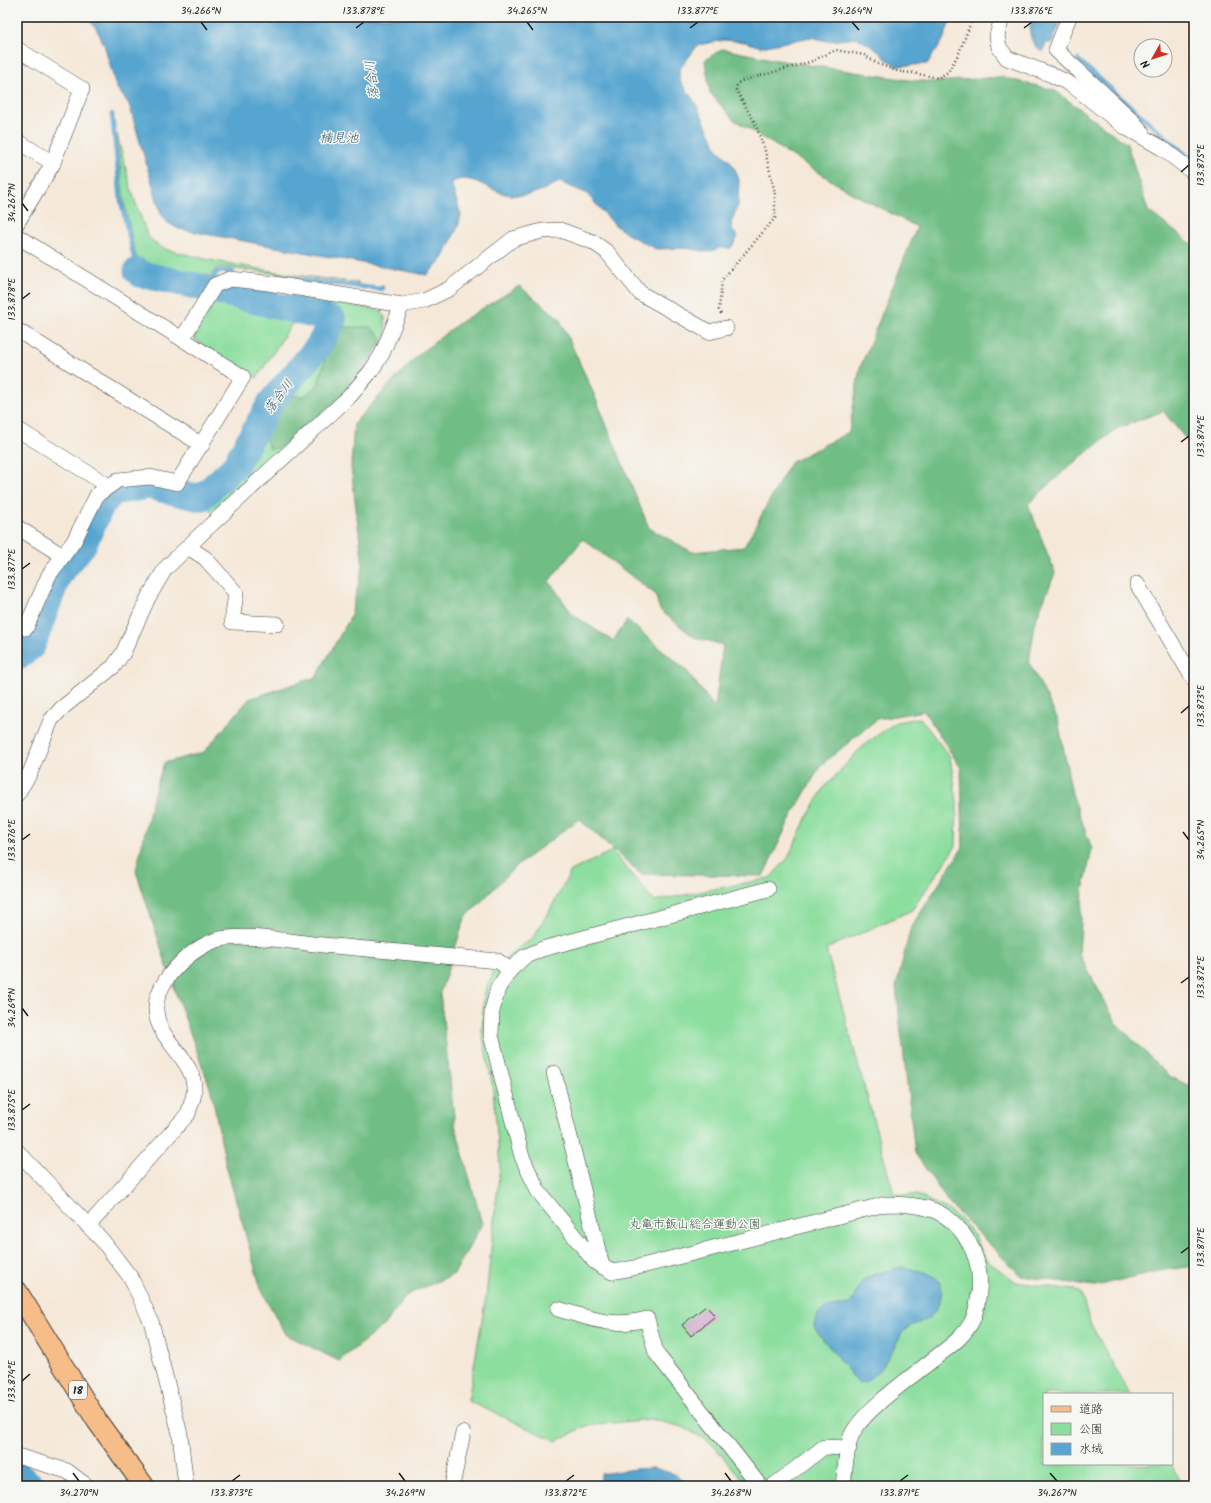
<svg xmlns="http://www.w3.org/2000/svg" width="1211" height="1503" viewBox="0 0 1211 1503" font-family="Kalam,'Klee One',sans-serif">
	<rect width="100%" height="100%" fill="#f6f6f2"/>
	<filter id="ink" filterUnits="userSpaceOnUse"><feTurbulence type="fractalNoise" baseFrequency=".025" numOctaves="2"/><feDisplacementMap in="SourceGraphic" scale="8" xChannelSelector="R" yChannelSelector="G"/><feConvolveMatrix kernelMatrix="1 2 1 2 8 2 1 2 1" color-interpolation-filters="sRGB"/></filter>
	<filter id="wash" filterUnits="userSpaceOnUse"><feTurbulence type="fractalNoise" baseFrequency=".012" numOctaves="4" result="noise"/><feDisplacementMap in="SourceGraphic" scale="16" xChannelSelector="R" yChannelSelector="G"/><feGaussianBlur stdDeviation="0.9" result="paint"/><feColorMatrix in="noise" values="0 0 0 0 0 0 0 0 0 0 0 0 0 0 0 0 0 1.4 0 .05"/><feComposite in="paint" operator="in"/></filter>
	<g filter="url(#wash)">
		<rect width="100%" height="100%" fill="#f5e8d8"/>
		<!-- green -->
		<g fill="#8bde9e" stroke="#547d5d">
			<polygon points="117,134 131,189 147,235 153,242 165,249 209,260 294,275 359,283 218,267 204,284 141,272 139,270 124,202"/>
			<polygon points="248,288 382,311 385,318 386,336 347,393 212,512 203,500 236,470 276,401 321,346 338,318 228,290"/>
			<polygon points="216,295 298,314 257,378 195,340 194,331"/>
			<polygon points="920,718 950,757 957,802 956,846 912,910 826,949 894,1194 917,1195 947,1209 963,1222 976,1238 986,1260 1016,1282 1080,1291 1090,1323 1130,1394 1044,1394 1044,1464 1170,1464 1183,1486 748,1486 711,1443 683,1427 650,1419 586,1426 556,1441 468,1401 486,1297 500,1165 493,1089 482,1032 484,994 493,973 513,952 532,939 549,912 571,871 612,851 654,901 770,878 788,858 805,821 824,788 864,745 896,722"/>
		</g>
		<!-- forest -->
		<g fill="#70bd85" stroke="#466c50" fill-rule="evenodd">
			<path d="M722,49L782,61L908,80L936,82L1000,77L1054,90L1127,144L1148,211L1194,246V449L1163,411L1116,429L1066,469L1028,504L1055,573L1036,619L1029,662L1058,720L1072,794L1092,849L1083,891L1079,954L1117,1024L1169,1076L1194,1088V1266L1158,1271L1095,1286L1021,1276L950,1205L915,1153L896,987L911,927L963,847L961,768L924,711L877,719L821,765L791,817L763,876L641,874L579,819L515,867L465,918L440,993L455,1125L482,1224L454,1274L407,1295L383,1326L339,1361L285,1334L261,1289L226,1165L211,1090L175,991L136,871L154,793L164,763L204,752L249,699L316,677L350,618L363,566L351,467L354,423L417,356L459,323L519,286L559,318L593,392L649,528L692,552L744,547L790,463L849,432L860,368L917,227L850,192L733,119L710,93L705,60ZM583,539L655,594L660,610L694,637L723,645L715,708L686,670L627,620L613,641L573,615L549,581Z"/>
			<polygon points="344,327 370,327 382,338 372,357 346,391 279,448 270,449 262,432 288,396 304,396 318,384 331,340"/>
		</g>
		<!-- water -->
		<g fill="#57a5d0" stroke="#3a6076">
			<path d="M86,17H952L943,40L927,64L897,66L886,59L879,51L858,38L827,41L811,37L761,47L745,42L724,40L698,45L679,70L680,81L695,102L718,150L730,161L736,171L739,180L738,205L731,223L732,230L738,237L731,248H720L709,252L686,248L656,249L627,234L615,225L586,193L559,182C544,190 529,197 512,195C491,194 471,170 451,183L461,215L458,227L442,259L427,275L179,229L168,223L161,214L129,104L116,87L104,44L96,28Z"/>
			<path d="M1033,17H1062L1052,43H1046L1042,52C1030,44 1027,30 1033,17Z"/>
			<path d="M902,1267C922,1272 949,1273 940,1300C938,1306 934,1314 929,1318C920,1324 907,1324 901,1335C893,1349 876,1384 858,1383L814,1328C817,1301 833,1310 851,1303L863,1280L875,1274Z"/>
			<polygon points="654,1468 674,1474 689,1486 600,1486 601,1474 635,1469"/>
		</g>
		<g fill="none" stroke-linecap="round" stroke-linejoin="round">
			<!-- stream -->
			<g stroke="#57a5d0" stroke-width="4.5">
				<polyline points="1078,60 1194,162"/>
				<polyline points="112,114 121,201 137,271"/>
				<polyline points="280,278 382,289 382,287"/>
				<polyline points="210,282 218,271 233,272"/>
			</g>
			<!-- river -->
			<g stroke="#57a5d0" stroke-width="27">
				<polyline points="17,658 32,646 58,576 83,545 101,506 113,492 149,486 201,498 234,467 271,402 318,347 333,320 205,288 140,274 137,271"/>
				<polyline points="17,1474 32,1486"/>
			</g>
		</g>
		<g id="blocks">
			<!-- building -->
			<polygon fill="#cca0c6" points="706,1306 715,1316 691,1336 682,1325"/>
		</g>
	</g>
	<g filter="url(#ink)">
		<use href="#blocks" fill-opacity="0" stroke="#3d3b38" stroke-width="1"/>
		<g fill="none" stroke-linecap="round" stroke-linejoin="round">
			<defs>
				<g id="minor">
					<polyline points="1002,17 997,36 999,47 1007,58 1052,75 1072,85 1125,127 1162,148 1194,173"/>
					<polyline points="1069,17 1056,50 1131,119 1142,132"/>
					<polyline points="17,49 82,89 52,165 17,223"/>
					<polyline points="17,141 53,163"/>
					<polyline points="17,236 243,377 177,483 150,477 118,480 97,495 74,541 49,575 26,628 17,623"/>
					<polyline points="402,305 424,301 449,289 513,239 542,231 560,230 593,242 607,252 640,293 709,332 726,328"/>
					<polyline points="17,330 202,445"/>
					<polyline points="17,429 109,486"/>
					<polyline points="17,527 63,556"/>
					<polyline points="188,547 205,558 236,593 232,622 277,624"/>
					<polyline points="1137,584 1194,680"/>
					<polyline points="17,794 30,773 51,720 62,708 114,666 123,653 148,598 165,569 201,534 350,396 371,371 382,354 402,305 268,283 230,279 215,285 182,339"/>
					<path d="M768,889L542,949L524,957L510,970L498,988L492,1011L491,1035L522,1157L538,1191L595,1262L612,1272L638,1267L886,1204C923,1204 949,1208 969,1243C978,1259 981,1274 979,1292C978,1301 976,1313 972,1321C965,1335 952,1345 940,1354C916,1374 868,1406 853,1432C846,1445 845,1472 843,1486"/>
					<polyline points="554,1073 602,1266"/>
					<polyline points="17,1151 102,1240 131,1278 151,1321 180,1434 186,1486"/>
					<path d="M88,1226L188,1114C190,1107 193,1100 194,1093C197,1059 157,1042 156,1010C154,980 198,940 227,938C259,935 292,942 323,945C382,950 440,956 498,961L510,970"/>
					<path d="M558,1309C592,1319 611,1328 647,1319L656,1353L760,1486"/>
					<polyline points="17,1456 67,1471 87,1486"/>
					<polyline points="452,1486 463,1433"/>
					<polyline points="773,1486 824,1447 849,1448"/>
				</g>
				<polyline id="major" points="17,1291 97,1421 144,1486"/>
			</defs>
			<!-- minor casing -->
			<use href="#minor" stroke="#3d3b38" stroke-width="16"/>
			<!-- major casing -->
			<use href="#major" stroke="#3d3b38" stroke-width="22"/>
			<!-- path -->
			<polyline stroke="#3d3b38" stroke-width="2.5" stroke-dasharray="1 3" stroke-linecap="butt" points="721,314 719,310 722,280 775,218 775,193 765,151 755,123 736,90 737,84 741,81 810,62 836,50 864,55 878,64 900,72 914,73 938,78 948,72 959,53 973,17"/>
			<!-- minor -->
			<use href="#minor" stroke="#fff" stroke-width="15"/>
			<!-- major -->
			<use href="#major" stroke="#f7bd88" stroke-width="20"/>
		</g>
	</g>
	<!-- ticks -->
	<path fill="none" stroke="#1c1c1c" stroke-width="1.5" d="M201,22L207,30M527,22L533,30M852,22L859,30M356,28L364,22M690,28L698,22M1024,28L1032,22M1181,172L1189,165M22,203L28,211M22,299L30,293M1181,442L1189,436M22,569L30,563M1181,713L1189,706M1183,832L1189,840M22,840L30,834M1181,983L1189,977M22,1008L28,1016M22,1110L30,1104M1181,1253L1189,1247M22,1381L30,1374M73,1473L79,1481M399,1473L405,1481M725,1473L731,1481M1050,1473L1057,1481M232,1481L240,1475M566,1481L574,1475M900,1481L908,1475"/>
	<g text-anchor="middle" stroke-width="3" stroke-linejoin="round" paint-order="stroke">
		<!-- shield labels -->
		<rect fill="#f6f6f2" stroke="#5d5d5c" stroke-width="1" x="69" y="1381" width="18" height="18" rx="3"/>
		<g font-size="11" font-weight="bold" fill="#1c1c1c">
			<text x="78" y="1394">18</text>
		</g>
		<!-- park labels -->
		<g font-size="12" fill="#3d5643" stroke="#f6f6f2">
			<text x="695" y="1228">丸亀市飯山総合運動公園</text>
		</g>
		<!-- water labels -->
		<g font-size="13" font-style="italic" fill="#375a6d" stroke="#f6f6f2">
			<text transform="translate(371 80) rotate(-97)" y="5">落合川</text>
			<text x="339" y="142">楠見池</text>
			<text transform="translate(278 396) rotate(-53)" y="5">落合川</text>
		</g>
	</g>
	<!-- margin -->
	<rect width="1211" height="1503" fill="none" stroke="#f6f6f2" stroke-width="44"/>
	<!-- legend -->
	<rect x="1043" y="1393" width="130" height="72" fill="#f6f6f2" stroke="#9f9f9c"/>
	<rect x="1051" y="1406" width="20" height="6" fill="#f7bd88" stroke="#9f9f9c"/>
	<text x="1079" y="1413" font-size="12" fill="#1c1c1c">道路</text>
	<rect x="1051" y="1423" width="20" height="12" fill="#8bde9e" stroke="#9f9f9c"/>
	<text x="1079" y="1433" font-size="12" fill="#1c1c1c">公園</text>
	<rect x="1051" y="1443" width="20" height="12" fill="#57a5d0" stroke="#9f9f9c"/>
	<text x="1079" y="1453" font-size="12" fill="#1c1c1c">水域</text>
	<!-- north arrow -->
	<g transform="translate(1153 58) rotate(231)"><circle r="19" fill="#f6f6f2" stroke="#9f9f9c"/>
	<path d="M0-3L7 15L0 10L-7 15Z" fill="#c8321e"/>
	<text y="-6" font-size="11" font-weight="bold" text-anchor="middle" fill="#1c1c1c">N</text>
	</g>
	<rect x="22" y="22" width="1167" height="1459" fill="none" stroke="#1c1c1c" stroke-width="1.5"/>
	<g font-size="10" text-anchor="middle" fill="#1c1c1c">
		<text x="201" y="14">34.266°N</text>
		<text x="364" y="14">133.878°E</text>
		<text x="527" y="14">34.265°N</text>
		<text x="698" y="14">133.877°E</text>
		<text x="852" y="14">34.264°N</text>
		<text x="1032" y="14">133.876°E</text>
		<text transform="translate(1200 165) rotate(-90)" y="4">133.875°E</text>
		<text transform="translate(11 203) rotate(-90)" y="4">34.267°N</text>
		<text transform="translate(11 299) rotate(-90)" y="4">133.878°E</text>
		<text transform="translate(1200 436) rotate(-90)" y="4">133.874°E</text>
		<text transform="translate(11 569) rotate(-90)" y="4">133.877°E</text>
		<text transform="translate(1200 706) rotate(-90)" y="4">133.873°E</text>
		<text transform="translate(11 840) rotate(-90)" y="4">133.876°E</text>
		<text transform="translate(1200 840) rotate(-90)" y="4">34.265°N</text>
		<text transform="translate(1200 977) rotate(-90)" y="4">133.872°E</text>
		<text transform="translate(11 1008) rotate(-90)" y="4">34.269°N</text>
		<text transform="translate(11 1110) rotate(-90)" y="4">133.875°E</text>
		<text transform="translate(1200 1247) rotate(-90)" y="4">133.871°E</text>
		<text transform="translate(11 1381) rotate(-90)" y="4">133.874°E</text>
		<text x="79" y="1496">34.270°N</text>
		<text x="232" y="1496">133.873°E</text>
		<text x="405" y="1496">34.269°N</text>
		<text x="566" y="1496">133.872°E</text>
		<text x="731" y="1496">34.268°N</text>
		<text x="900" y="1496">133.871°E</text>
		<text x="1057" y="1496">34.267°N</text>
	</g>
</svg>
